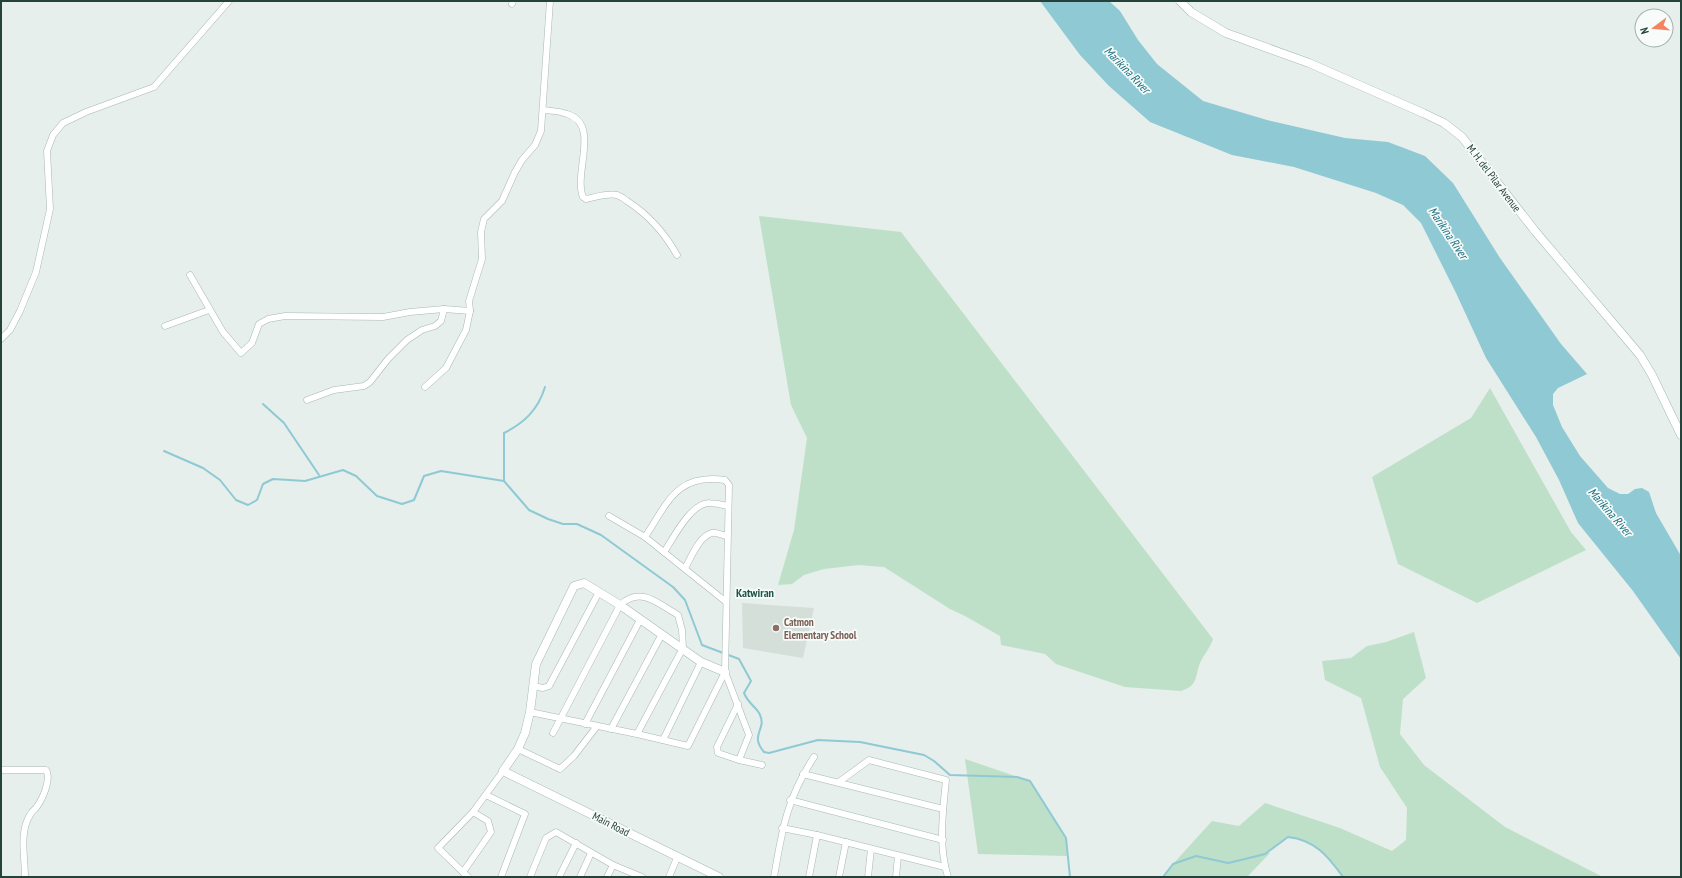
<svg xmlns="http://www.w3.org/2000/svg" width="1682" height="878" viewBox="0 0 1682 878" font-family="'PT Sans Narrow',sans-serif">
	<rect width="100%" height="100%" fill="#e6efeb"/>
	<!-- built -->
	<polygon fill="#d4dfda" points="742,603 814,608 803,658 743,648"/>
	<!-- green -->
	<g fill="#bfe0c8">
		<path d="M759,216L901,232L1213,639C1210,648 1205,653 1201,661C1194,675 1200,685 1181,691L1125,687L1056,664L1045,654L1001,645L1000,636L965,616L950,609L884,567L859,565L824,569L804,575L792,584L778,585L794,530L807,438L791,405Z"/>
		<polygon points="1490,388 1571,532 1586,550 1477,603 1398,564 1372,477 1471,418"/>
		<path d="M1414,632L1426,678L1403,699L1400,734L1424,765L1505,827L1603,877H1343C1328,856 1315,840 1288,837L1265,853H1270L1247,877L1193,876L1164,877L1173,864L1212,821L1239,826L1265,803L1340,828L1392,851L1406,840L1407,808L1380,767L1361,698L1325,680L1322,661L1351,658L1367,646L1386,642Z"/>
		<polygon points="965,759 1030,781 1066,838 1067,856 978,854"/>
	</g>
	<!-- water -->
	<polygon fill="#8ec9d4" points="1040,1 1109,1 1120,11 1138,40 1157,64 1203,101 1267,120 1345,138 1388,142 1425,156 1453,183 1500,258 1561,344 1587,374 1558,388 1553,394 1553,405 1562,427 1580,456 1608,488 1620,494 1628,494 1635,489 1642,488 1649,492 1656,513 1681,556 1681,659 1633,591 1578,523 1559,480 1536,437 1486,358 1456,293 1421,223 1403,205 1376,193 1294,167 1232,155 1150,122 1109,86 1080,55"/>
	<g fill="none" stroke-linecap="round" stroke-linejoin="round">
		<!-- stream -->
		<g stroke="#8ec9d4" stroke-width="2">
			<polyline points="263,404 284,423 319,475"/>
			<path d="M164,451L203,468L220,480L236,500L248,505L257,500L263,484L273,479L305,481L343,470L356,476L377,496L402,504L414,500L424,476L441,471L504,481L529,510L548,519L563,524H577L601,535L673,587L685,600L702,645L739,659L751,681L744,693C749,705 757,707 760,715C767,730 749,734 764,752L769,753L818,740L860,742L924,755L934,761L950,775L1017,777L1030,781L1066,838L1070,877"/>
			<path d="M504,480V433C524,423 538,410 545,387"/>
			<path d="M1163,877L1173,864L1196,856L1228,863L1245,859L1265,854L1288,837C1315,840 1328,856 1343,877"/>
		</g>
		<defs>
			<g id="street">
				<polyline points="512,4 513,1"/>
				<path d="M543,110C551,111 560,111 567,114C601,124 573,173 583,197L586,199C596,197 607,193 617,195C621,196 624,199 627,201C649,215 664,232 677,255"/>
				<polyline points="190,275 223,332 241,353 252,343 259,324 268,319 285,316 383,317 410,312 444,309 470,311"/>
				<polyline points="165,326 209,310"/>
				<polyline points="1,339 10,330 20,311 36,272 50,209 47,151 53,135 63,123 86,112 154,87 229,1"/>
				<polyline points="425,387 446,368 466,330 470,311 469,301 482,259 481,232 484,219 502,201 515,172 522,160 535,145 541,131 550,1"/>
				<polyline points="307,400 334,390 364,386 370,382 388,359 407,340 422,330 435,326 441,321 444,309"/>
				<polyline points="609,516 645,537 725,601"/>
				<path d="M645,537C668,502 677,473 725,480L729,485L725,672L749,735L739,760"/>
				<path d="M664,552C673,539 691,502 710,503C716,503 722,505 728,506"/>
				<path d="M685,568C691,558 699,536 712,533C716,532 722,535 727,536"/>
				<polyline points="533,686 543,688 549,686 599,592"/>
				<polyline points="738,704 717,747 718,753 739,760 762,765"/>
				<polyline points="530,712 637,734 688,746 725,672"/>
				<polyline points="585,724 640,620"/>
				<polyline points="611,729 662,634"/>
				<path d="M553,733L620,605C641,586 657,603 678,615L682,630L683,648L637,734"/>
				<polyline points="663,740 701,662"/>
				<polyline points="518,749 560,769 574,756 597,726"/>
				<path d="M1,770H46C52,779 42,800 36,808C34,810 31,812 30,815C19,832 25,858 25,877"/>
				<polyline points="803,774 943,809"/>
				<path d="M839,782L869,760L946,780C943,811 938,846 948,877"/>
				<polyline points="486,795 525,814 501,877"/>
				<polyline points="790,800 943,840"/>
				<polyline points="782,828 817,835 945,867"/>
				<polyline points="463,872 491,832 488,821 473,812"/>
				<polyline points="468,877 438,848 473,812 503,771"/>
				<polyline points="530,877 546,838 556,832 613,865 642,877"/>
				<polyline points="559,877 576,843"/>
				<polyline points="580,877 591,853"/>
				<polyline points="607,877 613,865"/>
				<polyline points="669,877 677,858"/>
				<path d="M774,877C782,830 787,798 814,757"/>
				<polyline points="809,877 817,835"/>
				<polyline points="839,877 846,842"/>
				<polyline points="868,877 871,849"/>
				<polyline points="896,877 898,856"/>
			</g>
			<g id="secondary">
				<polyline points="1180,1 1191,12 1226,33 1309,63 1423,113 1444,123 1462,137 1535,231 1640,355 1652,375 1681,435"/>
				<polyline points="719,877 503,771 518,749 525,733 530,712 536,664 574,586 584,583 620,605 701,662 725,672"/>
			</g>
		</defs>
		<!-- street casing -->
		<use href="#street" stroke="#a8b8b2" stroke-width="7"/>
		<!-- secondary casing -->
		<use href="#secondary" stroke="#a4bbb3" stroke-width="9"/>
		<!-- street -->
		<use href="#street" stroke="#fff" stroke-width="6"/>
		<!-- secondary -->
		<use href="#secondary" stroke="#fff" stroke-width="8"/>
	</g>
	<!-- markers -->
	<circle fill="#8d6e63" stroke="#f7fbf9" stroke-width="1.5" cx="776" cy="628" r="4"/>
	<g text-anchor="middle" stroke-width="3.5" stroke-linejoin="round" paint-order="stroke">
		<!-- street labels -->
		<g font-size="11" fill="#24423a" stroke="#f7fbf9">
			<text transform="translate(1494 178) rotate(53)" y="4">M. H. del Pilar Avenue</text>
			<text transform="translate(611 824) rotate(27)" y="4">Main Road</text>
		</g>
		<!-- education labels -->
		<g font-size="11" font-weight="bold" fill="#785e54" stroke="#f7fbf9" text-anchor="start">
			<text x="784" y="626">Catmon<tspan x="784" dy="13">Elementary School</tspan></text>
		</g>
		<!-- water labels -->
		<g font-size="12" font-style="italic" fill="#1c6f80" stroke="#f7fbf9">
			<text transform="translate(1127 70) rotate(46)" y="4">Marikina River</text>
			<text transform="translate(1448 233) rotate(56)" y="4">Marikina River</text>
			<text transform="translate(1610 512) rotate(49)" y="4">Marikina River</text>
		</g>
		<!-- neighbourhood labels -->
		<g font-size="12" font-weight="bold" fill="#1f5548" stroke="#f7fbf9">
			<text x="755" y="597">Katwiran</text>
		</g>
	</g>
	<!-- border -->
	<rect width="1682" height="878" fill="none" stroke="#24423a" stroke-width="4"/>
	<!-- north arrow -->
	<g transform="translate(1654 28) rotate(254)"><circle r="19" fill="#f7fbf9" stroke="#a3b1ad"/>
	<path d="M0-3L7 15L0 10L-7 15Z" fill="#f4845f"/>
	<text y="-6" font-size="11" font-weight="bold" text-anchor="middle" fill="#24423a">N</text>
	</g>
</svg>
